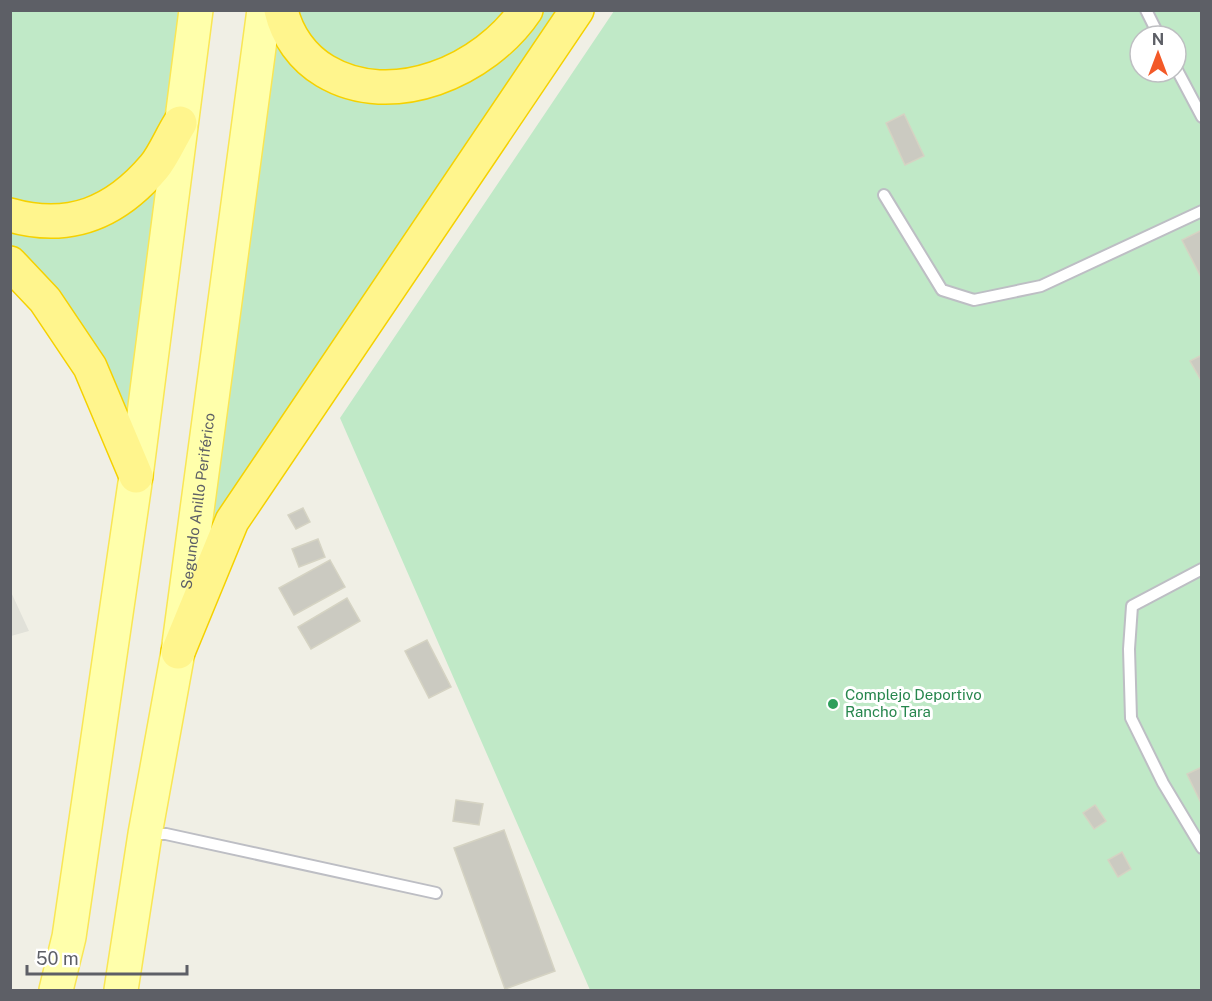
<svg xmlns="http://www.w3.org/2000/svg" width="1212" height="1001" viewBox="0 0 1212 1001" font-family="'Public Sans',sans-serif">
	<rect width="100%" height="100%" fill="#f0efe5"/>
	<!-- industrial -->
	<polygon fill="#e1e1d9" points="11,592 29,631 11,636 10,636"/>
	<!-- green -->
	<g fill="#c0e9c7" fill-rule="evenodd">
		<polygon points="10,11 180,11 163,130 146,163 81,210 11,204"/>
		<polygon points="291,11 511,11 466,53 385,77 318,53"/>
		<polygon points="538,11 567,11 196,572 272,17 373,97"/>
		<path d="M614,11H1201V990H590L340,418ZM1140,36H1176V72H1140Z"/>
		<polygon points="158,178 125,432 58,301 11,246 10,224"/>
	</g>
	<!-- building -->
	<g fill="#cbcac1" stroke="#d5d3c3" stroke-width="1.5">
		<polygon points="904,114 924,156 905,165 886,123"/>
		<polygon points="1202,230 1202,279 1182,240"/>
		<polygon points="1200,356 1202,359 1202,382 1190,361"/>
		<polygon points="303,508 310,522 296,529 288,515"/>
		<polygon points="318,539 325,557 299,567 292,549"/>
		<polygon points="330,560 345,587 294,615 279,588"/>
		<polygon points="347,598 360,621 311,649 298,627"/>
		<polygon points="427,640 451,687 429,698 405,651"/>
		<polygon points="1202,767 1202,805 1187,774"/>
		<polygon points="456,800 483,804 479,825 453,821"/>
		<polygon points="1095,805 1106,821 1094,829 1083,813"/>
		<polygon points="504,830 555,971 505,989 454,848"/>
		<polygon points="1122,852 1131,869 1118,877 1108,860"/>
	</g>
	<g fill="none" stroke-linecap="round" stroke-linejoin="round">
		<defs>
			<g id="lane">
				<polyline points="1146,10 1159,36"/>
				<polyline points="1176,68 1202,117"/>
				<polyline points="884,195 942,290 974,300 1041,286 1202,211"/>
				<polyline points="1202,569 1132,606 1129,649 1131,718 1163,783 1202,848"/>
				<polyline points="148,834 166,834 436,893"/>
			</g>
			<g id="primary">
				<polyline points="56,990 69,937 136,476 196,10"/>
				<path id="s1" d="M121,990L145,834L178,652L264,10"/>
			</g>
			<g id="highway">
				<path d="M281,10C287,36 303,58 325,71C392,111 485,71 526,10"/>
				<path d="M10,215C69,232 115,213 154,167C164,155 171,137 180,123"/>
				<polyline points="10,263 45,300 90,367 136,476"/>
				<polyline points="178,652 232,521 577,10"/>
			</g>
		</defs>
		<!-- lane casing -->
		<use href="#lane" stroke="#bdbec4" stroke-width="14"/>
		<!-- primary casing -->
		<use href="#primary" stroke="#f9e655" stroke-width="36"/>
		<!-- highway casing -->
		<use href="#highway" stroke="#f5d100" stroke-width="36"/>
		<!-- lane -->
		<use href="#lane" stroke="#fff" stroke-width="10"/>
		<!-- primary -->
		<use href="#primary" stroke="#ffffab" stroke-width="33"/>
		<!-- highway -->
		<use href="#highway" stroke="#fff58d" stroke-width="33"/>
	</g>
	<!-- markers -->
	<circle fill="#2e9e5b" stroke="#fff" stroke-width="2" cx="833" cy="704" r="6"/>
	<g text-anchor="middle" stroke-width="6" stroke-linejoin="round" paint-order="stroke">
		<!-- street labels -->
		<g font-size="15" fill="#5d5f66" stroke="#fff">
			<text dy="5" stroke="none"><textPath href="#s1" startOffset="495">Segundo Anillo Periférico</textPath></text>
		</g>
		<!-- leisure labels -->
		<g font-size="15" fill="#27864d" stroke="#fff" text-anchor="start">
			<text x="845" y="700">Complejo Deportivo<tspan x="845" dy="17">Rancho Tara</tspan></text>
		</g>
	</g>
	<!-- border -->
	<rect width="1212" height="1001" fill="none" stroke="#5d5f66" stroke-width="24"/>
	<!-- north arrow -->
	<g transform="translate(1158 54)"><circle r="28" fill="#ffffff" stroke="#bebfc2" stroke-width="1.5"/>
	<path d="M0-4.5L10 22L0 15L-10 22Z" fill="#f35928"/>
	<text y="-9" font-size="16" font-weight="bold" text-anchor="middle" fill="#5d5f66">N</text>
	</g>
	<!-- scale -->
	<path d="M27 965v9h160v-9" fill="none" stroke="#5d5f66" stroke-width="3"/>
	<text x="36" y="965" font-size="18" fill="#5d5f66" stroke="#ffffff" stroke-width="4.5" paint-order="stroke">50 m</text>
</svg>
